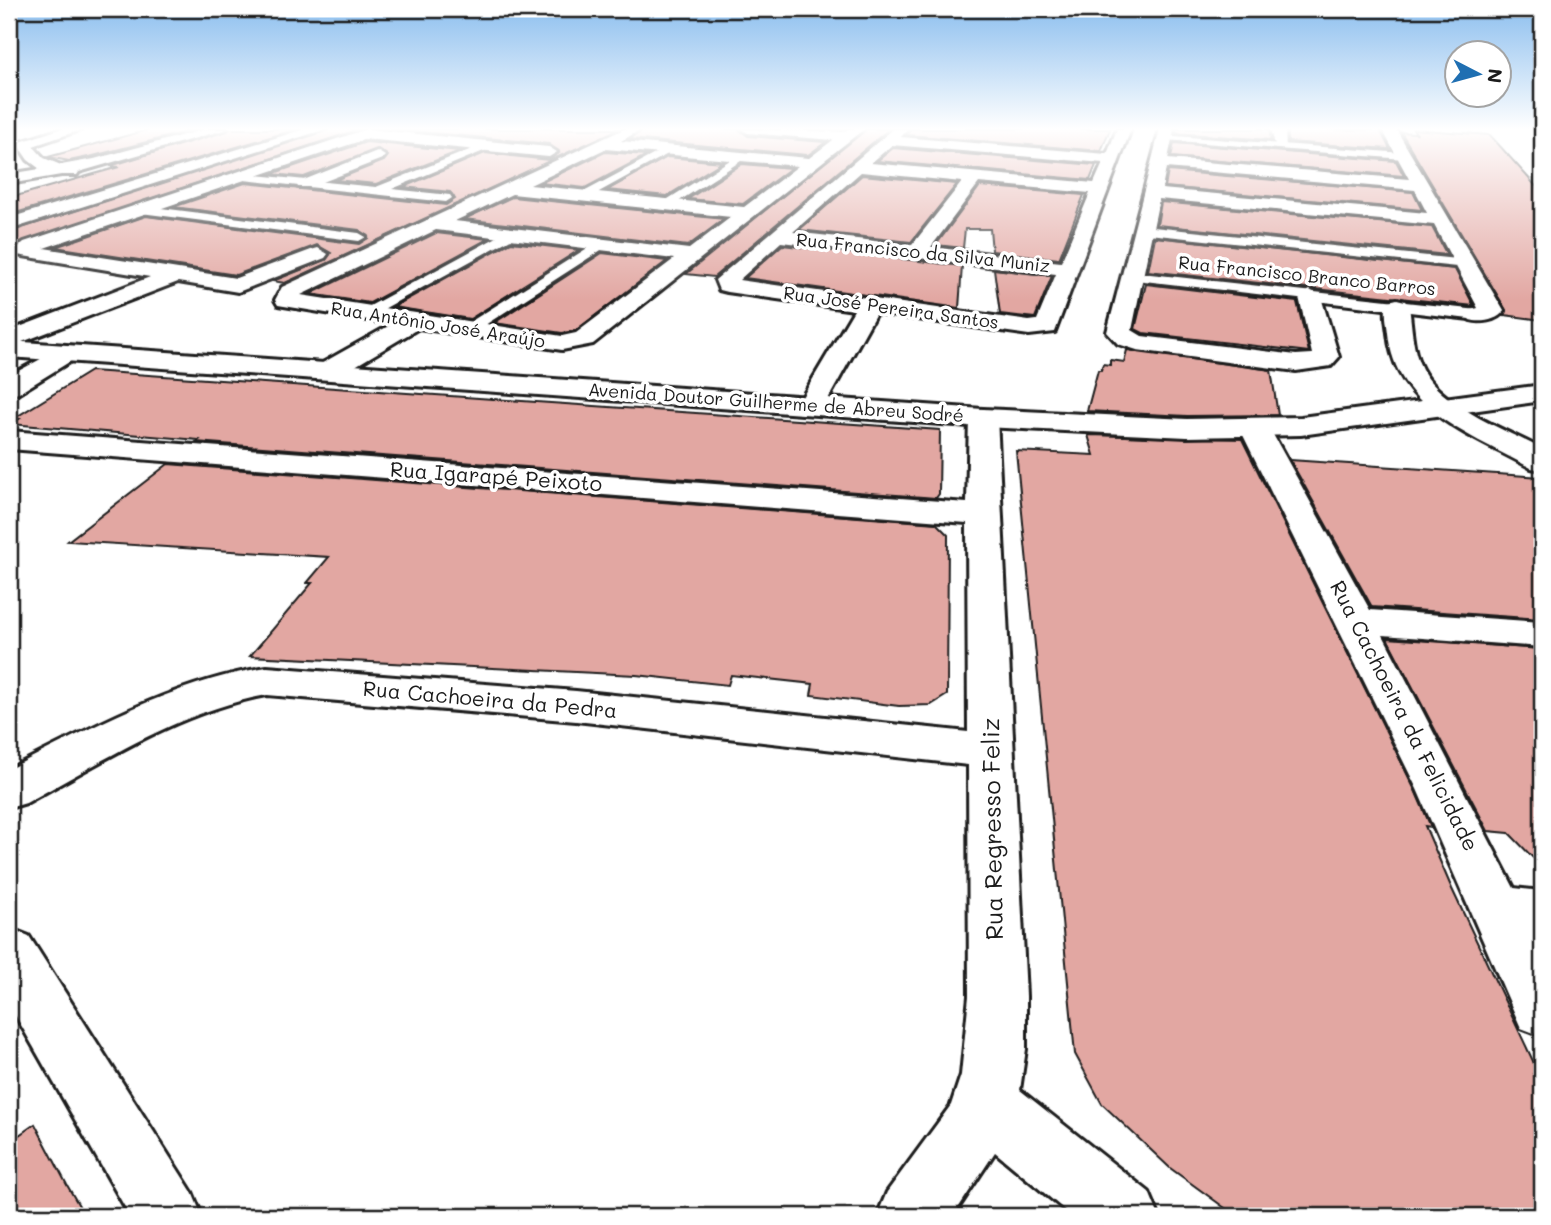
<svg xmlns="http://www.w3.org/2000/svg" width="1551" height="1225" viewBox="0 0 1551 1225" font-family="Mali,sans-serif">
	<rect width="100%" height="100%" fill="#fff"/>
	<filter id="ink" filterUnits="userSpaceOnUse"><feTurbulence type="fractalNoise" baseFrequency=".0143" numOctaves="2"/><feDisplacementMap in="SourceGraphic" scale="14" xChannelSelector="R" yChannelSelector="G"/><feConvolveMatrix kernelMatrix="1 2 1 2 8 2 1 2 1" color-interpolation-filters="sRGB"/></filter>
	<g filter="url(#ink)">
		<!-- green -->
		<g fill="#cae49b" stroke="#73805c" stroke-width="2">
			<polygon points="648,129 720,129 836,138 807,160 619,143"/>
			<polygon points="903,146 1096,162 1087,183 882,165"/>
			<polygon points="1178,169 1402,188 1415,212 1174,190"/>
		</g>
		<!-- building -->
		<g fill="#e2a7a2" stroke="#1c1c1c" stroke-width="2">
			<polygon points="151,129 197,129 93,156 69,161 48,157"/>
			<polygon points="230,129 297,129 9,215 9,198 119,167 110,166"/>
			<polygon points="329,129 360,129 18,243 9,242 9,232"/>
			<polygon points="390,129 619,129 285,283 273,281 326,260 331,253 317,245 236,275 55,247 146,216 359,244 368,238 359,230 173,207 245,183 446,205 455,199 450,192 403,187 485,153 549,160 559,153 549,144"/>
			<polygon points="644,129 739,129 748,136 826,142 808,155 630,139"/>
			<polygon points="866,129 889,129 714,277 686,274"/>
			<polygon points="911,129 1110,129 1101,151 906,135"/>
			<polygon points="1176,129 1269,129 1271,140 1176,133"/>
			<polygon points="1288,129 1380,130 1390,149 1288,142"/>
			<polygon points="1413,129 1490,135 1542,193 1542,320 1504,315 1506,310 1401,132 1416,133"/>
			<polygon points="366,142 460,151 376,184 335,180 384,161 388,156 378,149 304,177 271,174"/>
			<polygon points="1174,143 1396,161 1404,176 1171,157"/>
			<polygon points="893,148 1096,165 1090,180 877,161"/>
			<polygon points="605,152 647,155 585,188 540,183"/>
			<polygon points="667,157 722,162 667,196 607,190"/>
			<polygon points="742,164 791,168 743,204 688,199"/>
			<polygon points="1168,171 1413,192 1422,210 1165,187"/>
			<polygon points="862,175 957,184 911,242 799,230"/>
			<polygon points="980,186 1084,195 1059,259 992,251 990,229 965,229 963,248 936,245"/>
			<polygon points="512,197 724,219 688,246 464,219"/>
			<polygon points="1161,202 1432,227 1447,255 1157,225"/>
			<polygon points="436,233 488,239 370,303 310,294"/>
			<polygon points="1155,237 1455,269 1474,306 1148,271"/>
			<polygon points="511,242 579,250 470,319 393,307"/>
			<polygon points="782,245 962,266 959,308 745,278"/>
			<polygon points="602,253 667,261 575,331 562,333 494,323"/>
			<polygon points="994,269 1052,276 1035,318 1000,314"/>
			<polygon points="1146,284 1297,302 1309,352 1143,333 1135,329"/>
			<polygon points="1127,350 1271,370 1278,415 1187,416 1087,411 1098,370 1101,370 1103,364 1110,365 1110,360 1124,362"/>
			<polygon points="91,371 940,430 939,494 936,498 196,442 199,440 11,424 19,419 13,419"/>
			<polygon points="1088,435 1242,439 1415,790 1431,827 1425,826 1452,889 1542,1080 1542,1216 1236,1216 1170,1168 1102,1104 1075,1054 1016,451 1094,455"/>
			<polygon points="1290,460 1542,477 1542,619 1372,607"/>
			<polygon points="168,464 936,523 948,535 947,695 931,705 899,706 811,695 813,684 731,675 728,685 636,675 250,656 312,583 307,583 329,557 68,541"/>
			<polygon points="1387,638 1542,649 1542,867 1509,833 1488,831"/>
			<polygon points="35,1124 67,1185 85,1216 9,1216 9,1142"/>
		</g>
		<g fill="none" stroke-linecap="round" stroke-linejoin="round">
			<defs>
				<g id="lane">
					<polygon points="1162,135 1404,153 1409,156 1404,159 1166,140"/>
					<polygon points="487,143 492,146 491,148 392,189 450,195 452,198 446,202 235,179 229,176 235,173 376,187"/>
					<polygon points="666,148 675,150 588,198 578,195"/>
					<polygon points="738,155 747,157 670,207 660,204"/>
					<polygon points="137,205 359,233 366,237 359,241 133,212 133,206"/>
					<polygon points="1144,226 1466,260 1473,264 1466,268 1139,233 1139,227"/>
					<polygon points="508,231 520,234 369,317 357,317 355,314"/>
					<polygon points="597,242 609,245 471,334 459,334 457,330"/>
					<polygon points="1132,272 1478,310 1486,315 1478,320 1127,279 1125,276"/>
				</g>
				<g id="street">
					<polygon points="60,129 83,129 33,146 44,158 61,165 94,159 206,129 227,129 79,172 77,175 61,175 9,184 9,174 40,169 28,160 18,145 20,142"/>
					<polygon points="367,129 549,147 557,152 549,157 366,139 44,248 236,278 311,250 318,248 328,254 325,258 238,292 178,282 9,347 9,331 150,277 17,255 14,251 24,242"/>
					<path d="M624,129H642L621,141L809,158L833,140L748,133L741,129L843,132L848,129H864L593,344L562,350L419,328L335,378H317L313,372L317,366L392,324L278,305L275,300L282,287ZM605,149L798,166L744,207L530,185ZM512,194L731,217L689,249L455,221ZM436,230L674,259L576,333L562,336L301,295Z"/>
					<path d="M893,129H908L901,137L1107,154L1117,129H1131L1055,332L1029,335L876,313L822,410L812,412L802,410L798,404L854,310L727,292L719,290L715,280ZM892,145L1103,163L1094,183L871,163ZM861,172L962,182L912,245L793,232ZM979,183L1090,193L1061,262L931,247ZM781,242L1056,274L1037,320L1029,321L739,280Z"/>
					<path d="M1160,129H1174L1168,159L1409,179L1382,129H1396L1504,311C1497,321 1480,323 1470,320L1466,315L1470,310L1478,308L1434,225L1159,199L1132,330L1142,336L1296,355L1312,354L1299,297L1310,290L1321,297L1339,357L1331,366L1296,371L1137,350L1118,344L1107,332ZM1166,168L1415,190L1427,213L1162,189Z"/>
					<polygon points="1271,129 1285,129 1286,149 1276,149"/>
					<polygon points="377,151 385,156 382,159 310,187 298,187 296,183"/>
					<path d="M1397,299L1405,301L1409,306C1412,327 1412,350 1422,369C1442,407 1506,430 1542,449V470L1531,468C1472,435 1395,410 1388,333C1387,323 1383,309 1389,301Z"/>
					<polygon points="65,346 74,349 78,354 74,359 19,393 9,395 9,376"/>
					<path d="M983,409L993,412L997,418L1026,996V1049L1020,1090L1149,1192L1159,1216H1072L995,1152L953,1216H877L887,1192L951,1105L961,1075L969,996L968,765L576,721L267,695C179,711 103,761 26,803L9,808V769C93,727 173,682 267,667L576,691L968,732L967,523L9,449V431L967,503L969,418L973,412Z"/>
					<polygon points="1255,420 1265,423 1270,429 1370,610 1542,622 1542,647 1383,635 1514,888 1542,891 1542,937 1537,936 1542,947 1542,1036 1521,1028 1417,789 1240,429 1245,423"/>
					<polygon points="9,928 29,936 192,1192 202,1216 130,1216 9,1004"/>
				</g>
				<g id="secondary">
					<polygon points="305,129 326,129 9,230 9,218"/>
					<polygon points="9,341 983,409 1187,419 1301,417 1542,385 1542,401 1301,435 1187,437 983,427 9,357"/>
				</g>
			</defs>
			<!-- lane casing -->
			<use href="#lane" stroke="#1c1c1c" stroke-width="6"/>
			<!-- street casing -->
			<use href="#street" stroke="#1c1c1c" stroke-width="6"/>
			<!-- secondary casing -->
			<use href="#secondary" stroke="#1c1c1c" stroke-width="6"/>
			<!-- lane -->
			<use href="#lane" fill="#fff" fill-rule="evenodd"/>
			<!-- street -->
			<use href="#street" fill="#fff" fill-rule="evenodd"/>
			<!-- secondary -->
			<use href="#secondary" fill="#fff" fill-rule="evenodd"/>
		</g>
	</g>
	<!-- sky -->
	<linearGradient id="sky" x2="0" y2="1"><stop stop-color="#89bdee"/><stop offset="0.43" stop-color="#fff"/><stop offset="1" stop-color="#fff" stop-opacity="0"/></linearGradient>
	<rect width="1551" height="300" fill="url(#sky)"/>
	<g text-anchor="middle" stroke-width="7" stroke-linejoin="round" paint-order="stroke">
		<!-- far-street labels -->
		<g font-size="18" fill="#1c1c1c" stroke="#fff">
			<text transform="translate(923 253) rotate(6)" y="6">Rua Francisco da Silva Muniz</text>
			<text transform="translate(1307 276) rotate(6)" y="6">Rua Francisco Branco Barros</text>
			<text transform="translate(891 308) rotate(8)" y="6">Rua José Pereira Santos</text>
			<text transform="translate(438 325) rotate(9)" y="6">Rua Antônio José Araújo</text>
			<text transform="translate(776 403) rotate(4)" y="6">Avenida Doutor Guilherme de Abreu Sodré</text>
		</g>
		<!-- street labels -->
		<g font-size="21" fill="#1c1c1c" stroke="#fff">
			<text transform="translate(496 477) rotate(4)" y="7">Rua Igarapé Peixoto</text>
			<text transform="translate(490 700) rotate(5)" y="7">Rua Cachoeira da Pedra</text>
			<text transform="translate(1404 716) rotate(63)" y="7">Rua Cachoeira da Felicidade</text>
		</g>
		<!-- near-street labels -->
		<g font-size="24" fill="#1c1c1c" stroke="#fff">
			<text transform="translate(993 829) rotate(-91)" y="8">Rua Regresso Feliz</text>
		</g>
	</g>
	<!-- margin -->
	<rect width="1551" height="1225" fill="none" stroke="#fff" stroke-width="35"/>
	<rect x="18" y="18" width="1516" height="1190" fill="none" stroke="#1c1c1c" stroke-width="2.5" filter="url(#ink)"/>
	<!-- north arrow -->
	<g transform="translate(1478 74) rotate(96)"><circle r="33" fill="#ffffff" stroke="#a4a4a4" stroke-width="2"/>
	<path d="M0-5L12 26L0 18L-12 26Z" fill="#1f6fb2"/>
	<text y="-10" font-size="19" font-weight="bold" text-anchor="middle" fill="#1c1c1c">N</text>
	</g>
</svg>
